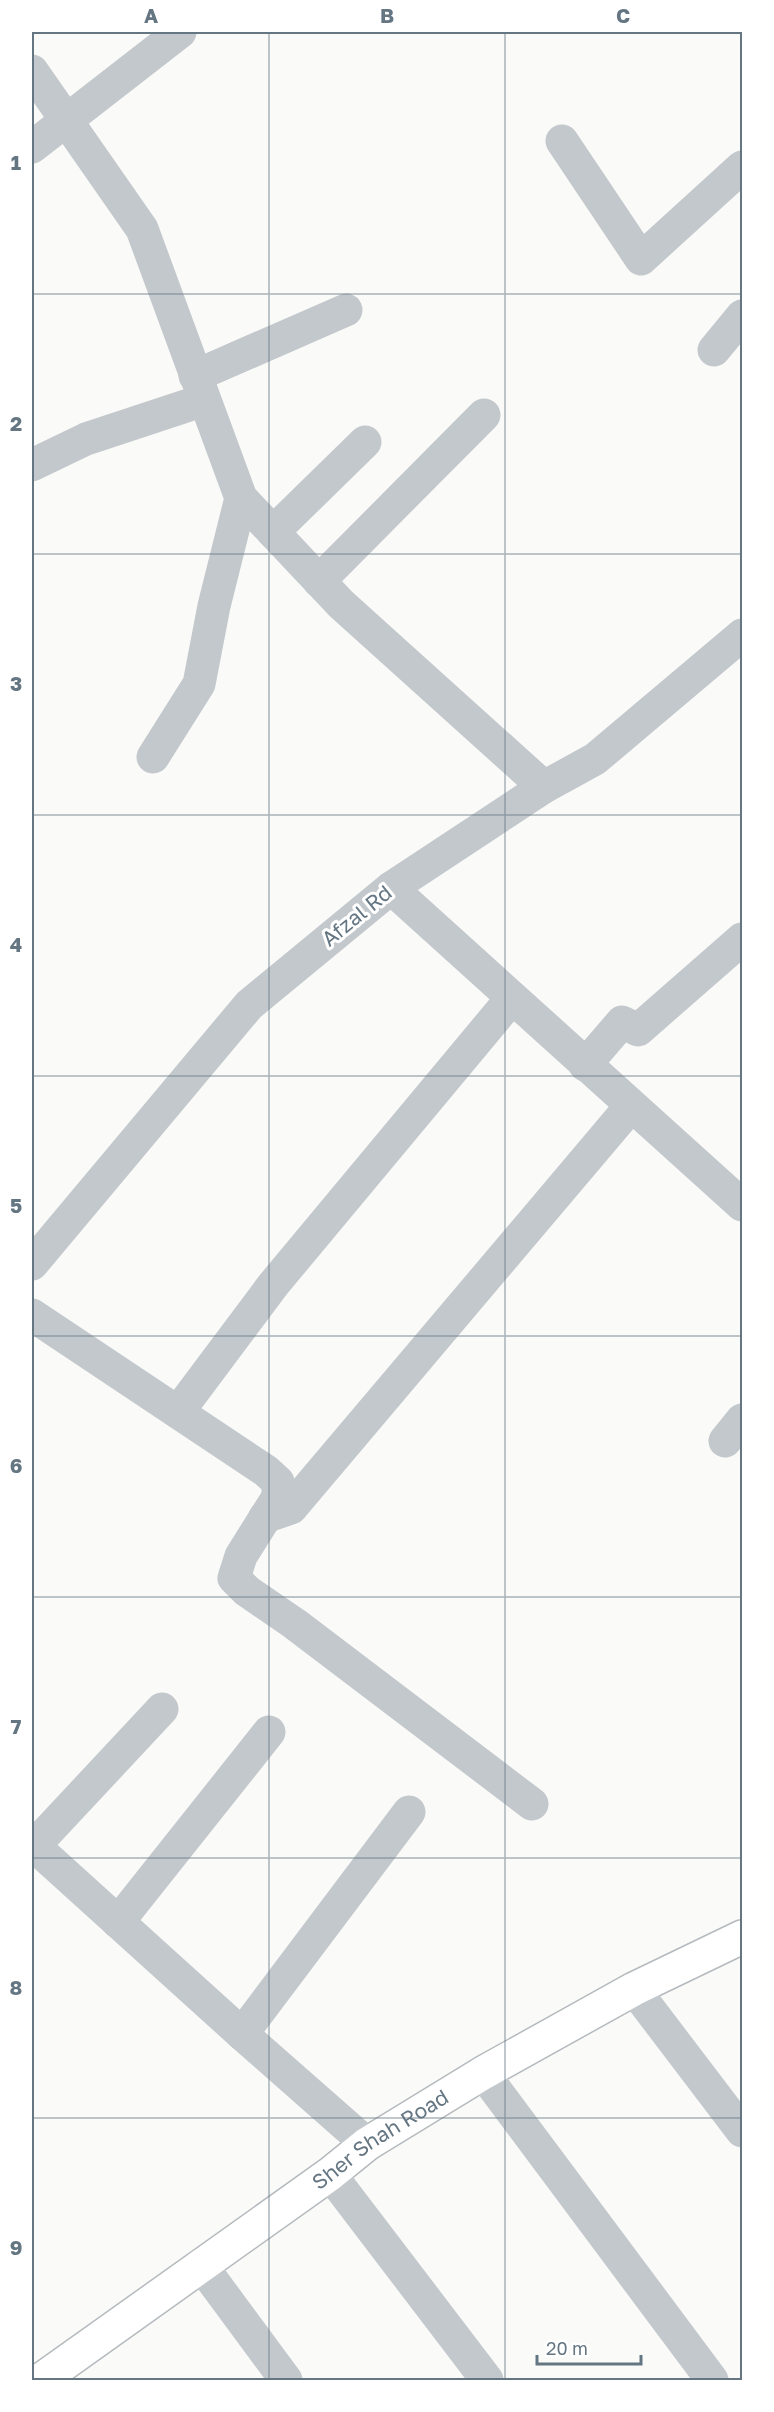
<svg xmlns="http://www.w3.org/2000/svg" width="774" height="2412" viewBox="0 0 774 2412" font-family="'Golos Text',sans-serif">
	<rect width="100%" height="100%" fill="#fafaf8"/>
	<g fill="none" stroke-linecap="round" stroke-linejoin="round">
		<defs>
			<g id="major">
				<path id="s1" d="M41,2380L330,2174L367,2144L483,2073L634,1989L742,1937"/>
			</g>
		</defs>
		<!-- major casing -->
		<use href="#major" stroke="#b5babe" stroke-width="36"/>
		<!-- minor -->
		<g stroke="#c3c8cc" stroke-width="33">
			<polyline points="32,71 142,229 241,498 341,604 544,787"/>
			<polyline points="562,141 641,259 742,167"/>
			<polyline points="32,147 180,32"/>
			<polyline points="714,350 742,316"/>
			<polyline points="195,376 346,310"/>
			<polyline points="32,465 86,439 204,400"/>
			<polyline points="273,532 365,442"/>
			<polyline points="319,581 484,415"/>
			<polyline points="153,757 199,684 214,606 241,498"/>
			<polyline points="391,888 742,1205"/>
			<polyline points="585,1065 622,1022 638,1030 742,939"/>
			<polyline points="32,1264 249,1005 391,888 544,787 595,759 742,635"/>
			<polyline points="32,1315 266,1471 278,1482 278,1497 241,1556 234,1578 247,1591 295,1624 532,1804"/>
			<polyline points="178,1412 273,1285 512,998"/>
			<polyline points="725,1441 742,1420"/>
			<polyline points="265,1517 291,1508 631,1106"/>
			<polyline points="32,1844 242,2034 367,2144"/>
			<polyline points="34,1846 162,1709"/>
			<polyline points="118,1922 269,1732"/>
			<polyline points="634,1989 742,2131"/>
			<polyline points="242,2034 409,1812"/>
			<polyline points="483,2073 712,2380"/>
			<polyline points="330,2174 487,2380"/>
			<polyline points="201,2265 286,2380"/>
		</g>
		<!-- major -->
		<use href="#major" stroke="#fff" stroke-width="33"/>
	</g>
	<!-- grid -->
	<path fill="none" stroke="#657683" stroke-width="1.5" stroke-opacity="0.55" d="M269,32V2380M505,32V2380M32,294H742M32,554H742M32,815H742M32,1076H742M32,1336H742M32,1597H742M32,1858H742M32,2118H742"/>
	<g text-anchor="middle" stroke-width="6" stroke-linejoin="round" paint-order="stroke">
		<!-- street labels -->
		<g font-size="21" fill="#657683" stroke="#fff">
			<text transform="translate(357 916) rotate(-39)" y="7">Afzal Rd</text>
			<text dy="7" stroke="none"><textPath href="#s1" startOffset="416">Sher Shah Road</textPath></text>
		</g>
	</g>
	<!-- border -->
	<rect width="774" height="2412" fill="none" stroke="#ffffff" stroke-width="66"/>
	<!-- scale -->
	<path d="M537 2355v9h104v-9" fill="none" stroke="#657683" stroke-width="3"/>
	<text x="546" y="2355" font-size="18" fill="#657683" stroke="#ffffff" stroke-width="4.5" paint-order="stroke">20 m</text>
	<rect x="33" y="33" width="708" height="2346" fill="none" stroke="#657683" stroke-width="2"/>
	<g font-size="20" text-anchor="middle" font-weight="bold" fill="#657683">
		<text x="151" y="23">A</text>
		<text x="387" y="23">B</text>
		<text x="623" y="23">C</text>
		<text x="16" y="170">1</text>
		<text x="16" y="431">2</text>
		<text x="16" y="691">3</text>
		<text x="16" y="952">4</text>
		<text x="16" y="1213">5</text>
		<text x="16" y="1473">6</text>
		<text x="16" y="1734">7</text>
		<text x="16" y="1995">8</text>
		<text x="16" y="2255">9</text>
	</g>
</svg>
